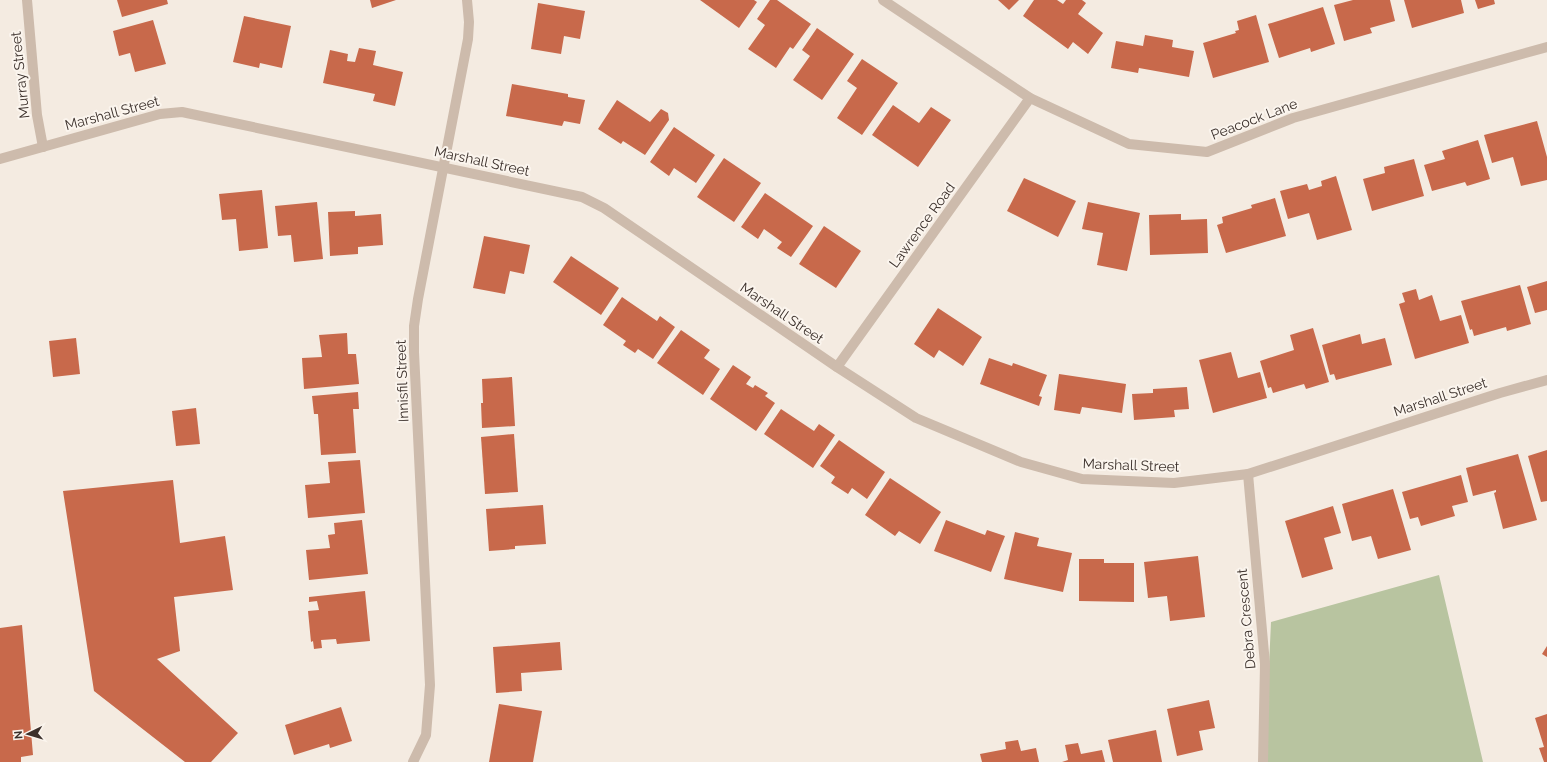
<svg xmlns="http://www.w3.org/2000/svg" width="1547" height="762" viewBox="0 0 1547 762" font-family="Raleway,sans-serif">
	<rect width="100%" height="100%" fill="#f4ebe1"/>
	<!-- green -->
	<polygon fill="#b8c4a0" points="1439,575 1483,762 1259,762 1268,688 1271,622"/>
	<!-- building -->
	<g fill="#c8694b">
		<polygon points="117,0 167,0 168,4 122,17"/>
		<polygon points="370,0 396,0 372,8"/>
		<polygon points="700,0 754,0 757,2 739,28"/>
		<polygon points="770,0 777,0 811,24 793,49 790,47 776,68 748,49 765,25 757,19"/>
		<polygon points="998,0 1019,0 1009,10"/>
		<polygon points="1034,0 1057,0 1063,4 1066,0 1082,0 1086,3 1078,14 1103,33 1088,54 1073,42 1068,49 1023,16"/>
		<polygon points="1353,0 1390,0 1395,21 1370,28 1372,33 1344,41 1334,5"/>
		<polygon points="1404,0 1461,0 1464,13 1412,28"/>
		<polygon points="1475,0 1494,0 1495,4 1478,9"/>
		<polygon points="538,3 585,11 580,39 564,36 561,54 531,49"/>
		<polygon points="1323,7 1335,44 1311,52 1310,48 1279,58 1268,24"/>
		<polygon points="1256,15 1269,62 1213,78 1203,43 1236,33 1235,31 1239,30 1237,21"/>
		<polygon points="244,16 291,26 282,68 260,63 259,68 233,62"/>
		<polygon points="153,20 166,64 135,72 130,53 119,56 113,31"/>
		<polygon points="817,28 854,54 822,100 793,80 810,56 802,50"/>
		<polygon points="1145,35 1173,40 1172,47 1194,51 1189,77 1139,68 1138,73 1111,68 1116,41 1143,46"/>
		<polygon points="359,48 376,51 373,65 403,72 395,106 373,101 375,94 323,83 330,50 348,54 347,61 355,62"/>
		<polygon points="862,59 898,83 862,135 837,118 857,88 847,81"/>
		<polygon points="512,84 568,94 568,97 585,100 580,124 564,121 562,126 506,116"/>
		<polygon points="617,100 650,122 661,109 668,113 669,120 645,155 623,141 621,144 598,129"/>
		<polygon points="893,105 919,123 931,107 951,120 918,167 872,135"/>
		<polygon points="1537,121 1547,157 1547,180 1521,186 1513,157 1492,163 1484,135"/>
		<polygon points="674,127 715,155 696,183 674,168 669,176 650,162"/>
		<polygon points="1478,140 1490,179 1467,186 1465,182 1432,191 1424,165 1445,159 1442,151"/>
		<polygon points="724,158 761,183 734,222 697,197"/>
		<polygon points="1414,159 1424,196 1372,211 1363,179 1385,173 1384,167"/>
		<polygon points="1336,176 1352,230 1317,240 1309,213 1288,219 1280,191 1307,184 1309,190 1322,186 1321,181"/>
		<polygon points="1024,178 1076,201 1058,237 1007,211"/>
		<polygon points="262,190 268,248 239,251 236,219 222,220 219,194"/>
		<polygon points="765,193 813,226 791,257 777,248 782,242 764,229 758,239 741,227"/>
		<polygon points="1275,198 1286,236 1226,253 1217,225 1223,223 1222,217 1252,208 1251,205"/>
		<polygon points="317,202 323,259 294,262 291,235 278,236 275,206"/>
		<polygon points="1088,202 1140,213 1127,271 1097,265 1103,233 1082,229"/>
		<polygon points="355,211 355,216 381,214 383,245 358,247 358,254 330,256 328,212"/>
		<polygon points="1181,214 1181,220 1207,219 1208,253 1150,255 1149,215"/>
		<polygon points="824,226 861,251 836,288 799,264"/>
		<polygon points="484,236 530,245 524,274 510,271 505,294 473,288"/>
		<polygon points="571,256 619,288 601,315 553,282"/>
		<polygon points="1547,281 1547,310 1535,313 1527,287"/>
		<polygon points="1520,285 1531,324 1507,331 1506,327 1474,336 1472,329 1470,330 1461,301"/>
		<polygon points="1416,289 1419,300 1432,295 1440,321 1461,315 1469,343 1415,359 1399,304 1405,302 1402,293"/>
		<polygon points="622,297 657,321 660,316 675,327 653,359 638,349 635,353 623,345 626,341 603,325"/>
		<polygon points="938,308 982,337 963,366 939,350 934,358 914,344"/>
		<polygon points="1313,328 1329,382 1306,389 1304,384 1273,393 1271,387 1268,388 1260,361 1294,350 1290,335"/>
		<polygon points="681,330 710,350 704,358 720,369 703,395 657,363"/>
		<polygon points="347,333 348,354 356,354 359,384 304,389 302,358 322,357 319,335"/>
		<polygon points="1360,334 1362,344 1385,338 1392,365 1336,380 1334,374 1330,375 1322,345"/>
		<polygon points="76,338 80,374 53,377 49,341"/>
		<polygon points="1231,352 1238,378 1260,372 1267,398 1213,413 1199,360"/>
		<polygon points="989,358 1012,366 1013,363 1047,375 1039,396 1042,397 1039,406 980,384"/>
		<polygon points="733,365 751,377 746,384 753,388 755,385 768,393 765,396 775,403 756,431 710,399"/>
		<polygon points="1059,374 1126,384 1122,413 1082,407 1080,414 1054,410"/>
		<polygon points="512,377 515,426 482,428 481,403 483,403 482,379"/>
		<polygon points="1187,387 1189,409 1174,410 1175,417 1134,420 1132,394 1153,393 1153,389"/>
		<polygon points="358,392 359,409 353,409 356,453 321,455 318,414 314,414 312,396"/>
		<polygon points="196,408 200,444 176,446 172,411"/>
		<polygon points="781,409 814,431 819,424 835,435 813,468 764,434"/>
		<polygon points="514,434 518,492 485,494 481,437"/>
		<polygon points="839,440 885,472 867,499 852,488 848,494 831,483 835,477 820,466"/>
		<polygon points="1547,450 1547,501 1541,502 1528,456"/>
		<polygon points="1518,454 1537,520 1503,529 1494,493 1496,492 1496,490 1473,496 1466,468"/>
		<polygon points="360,460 365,513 308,518 305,485 330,483 328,462"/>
		<polygon points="1461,475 1468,502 1452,506 1455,516 1421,526 1418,517 1410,519 1402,492"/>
		<polygon points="890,478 941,512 920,544 899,531 895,536 865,515"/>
		<polygon points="173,480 180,543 225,536 233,590 174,597 180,651 157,659 238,733 211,762 185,762 94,691 63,491"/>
		<polygon points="1393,489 1411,550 1378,559 1371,536 1352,541 1342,504"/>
		<polygon points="543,505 546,544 515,546 515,549 489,551 486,509"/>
		<polygon points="1333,506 1341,533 1324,538 1333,569 1302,578 1285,521"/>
		<polygon points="362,520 368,574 309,580 306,550 330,548 328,535 335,534 334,523"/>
		<polygon points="946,520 985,535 987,530 1005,536 991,572 934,551"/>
		<polygon points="1015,532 1039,538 1037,546 1072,553 1063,592 1004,579"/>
		<polygon points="1198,556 1205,617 1170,621 1167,596 1148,598 1144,562"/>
		<polygon points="1079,559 1104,559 1104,563 1134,563 1134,602 1079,601"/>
		<polygon points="365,591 370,641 337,644 336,639 321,640 322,648 314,649 313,641 311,642 308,611 319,610 317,601 309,602 309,597"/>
		<polygon points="22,625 33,755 21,757 21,762 0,762 0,628"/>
		<polygon points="560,642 562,670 521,673 522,691 496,693 493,647"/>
		<polygon points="1547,646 1547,657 1542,654"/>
		<polygon points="1209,700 1215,728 1199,731 1203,750 1177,756 1167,709"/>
		<polygon points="499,704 542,711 533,762 489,762"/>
		<polygon points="341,707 352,741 330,748 329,744 294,755 285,725"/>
		<polygon points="1547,714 1547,762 1544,762 1539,748 1544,747 1535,718"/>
		<polygon points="1156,730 1162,762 1113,762 1108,740"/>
		<polygon points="1018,740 1021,751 1036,748 1039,762 982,762 980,754 1006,749 1005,742"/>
		<polygon points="1078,743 1081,754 1102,750 1105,762 1062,762 1068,760 1065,745"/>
	</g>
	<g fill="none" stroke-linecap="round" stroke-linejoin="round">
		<!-- minor -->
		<g stroke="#cdbbac" stroke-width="10">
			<polyline points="27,0 37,115 43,147"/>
			<polyline points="883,0 1030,98 1129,144 1207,152 1293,118 1547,47"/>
			<polyline points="0,159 160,114 182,112 582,197 604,208 837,367 916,418 1021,462 1082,479 1174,483 1248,474 1500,393 1547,380"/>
			<polyline points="837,367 1030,98"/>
			<polyline points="1248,474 1265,664 1263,762"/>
			<polyline points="413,762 426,735 430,685 414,352 414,326 418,299 468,39 469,22 467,0"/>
		</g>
	</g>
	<g text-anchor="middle" stroke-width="4" stroke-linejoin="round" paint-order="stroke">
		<!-- street labels -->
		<g font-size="14" fill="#3b302b" stroke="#fbf5ee">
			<text transform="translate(20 75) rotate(-96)" y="5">Murray Street</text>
			<text transform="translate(112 113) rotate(-15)" y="5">Marshall Street</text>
			<text transform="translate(1254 119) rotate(-21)" y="5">Peacock Lane</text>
			<text transform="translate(482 161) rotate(12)" y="5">Marshall Street</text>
			<text transform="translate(922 225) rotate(-54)" y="5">Lawrence Road</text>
			<text transform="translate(782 313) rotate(34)" y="5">Marshall Street</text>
			<text transform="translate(402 381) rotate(-92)" y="5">Innisfil Street</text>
			<text transform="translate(1440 397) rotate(-18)" y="5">Marshall Street</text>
			<text transform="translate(1131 465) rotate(2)" y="5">Marshall Street</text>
			<text transform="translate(1246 619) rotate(-95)" y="5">Debra Crescent</text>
		</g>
	</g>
	<!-- north arrow -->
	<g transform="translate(28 734) rotate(265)" stroke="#fbf5ee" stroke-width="3" paint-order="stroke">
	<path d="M0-3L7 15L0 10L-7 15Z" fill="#3b302b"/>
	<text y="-6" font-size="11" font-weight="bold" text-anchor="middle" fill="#3b302b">N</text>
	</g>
</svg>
